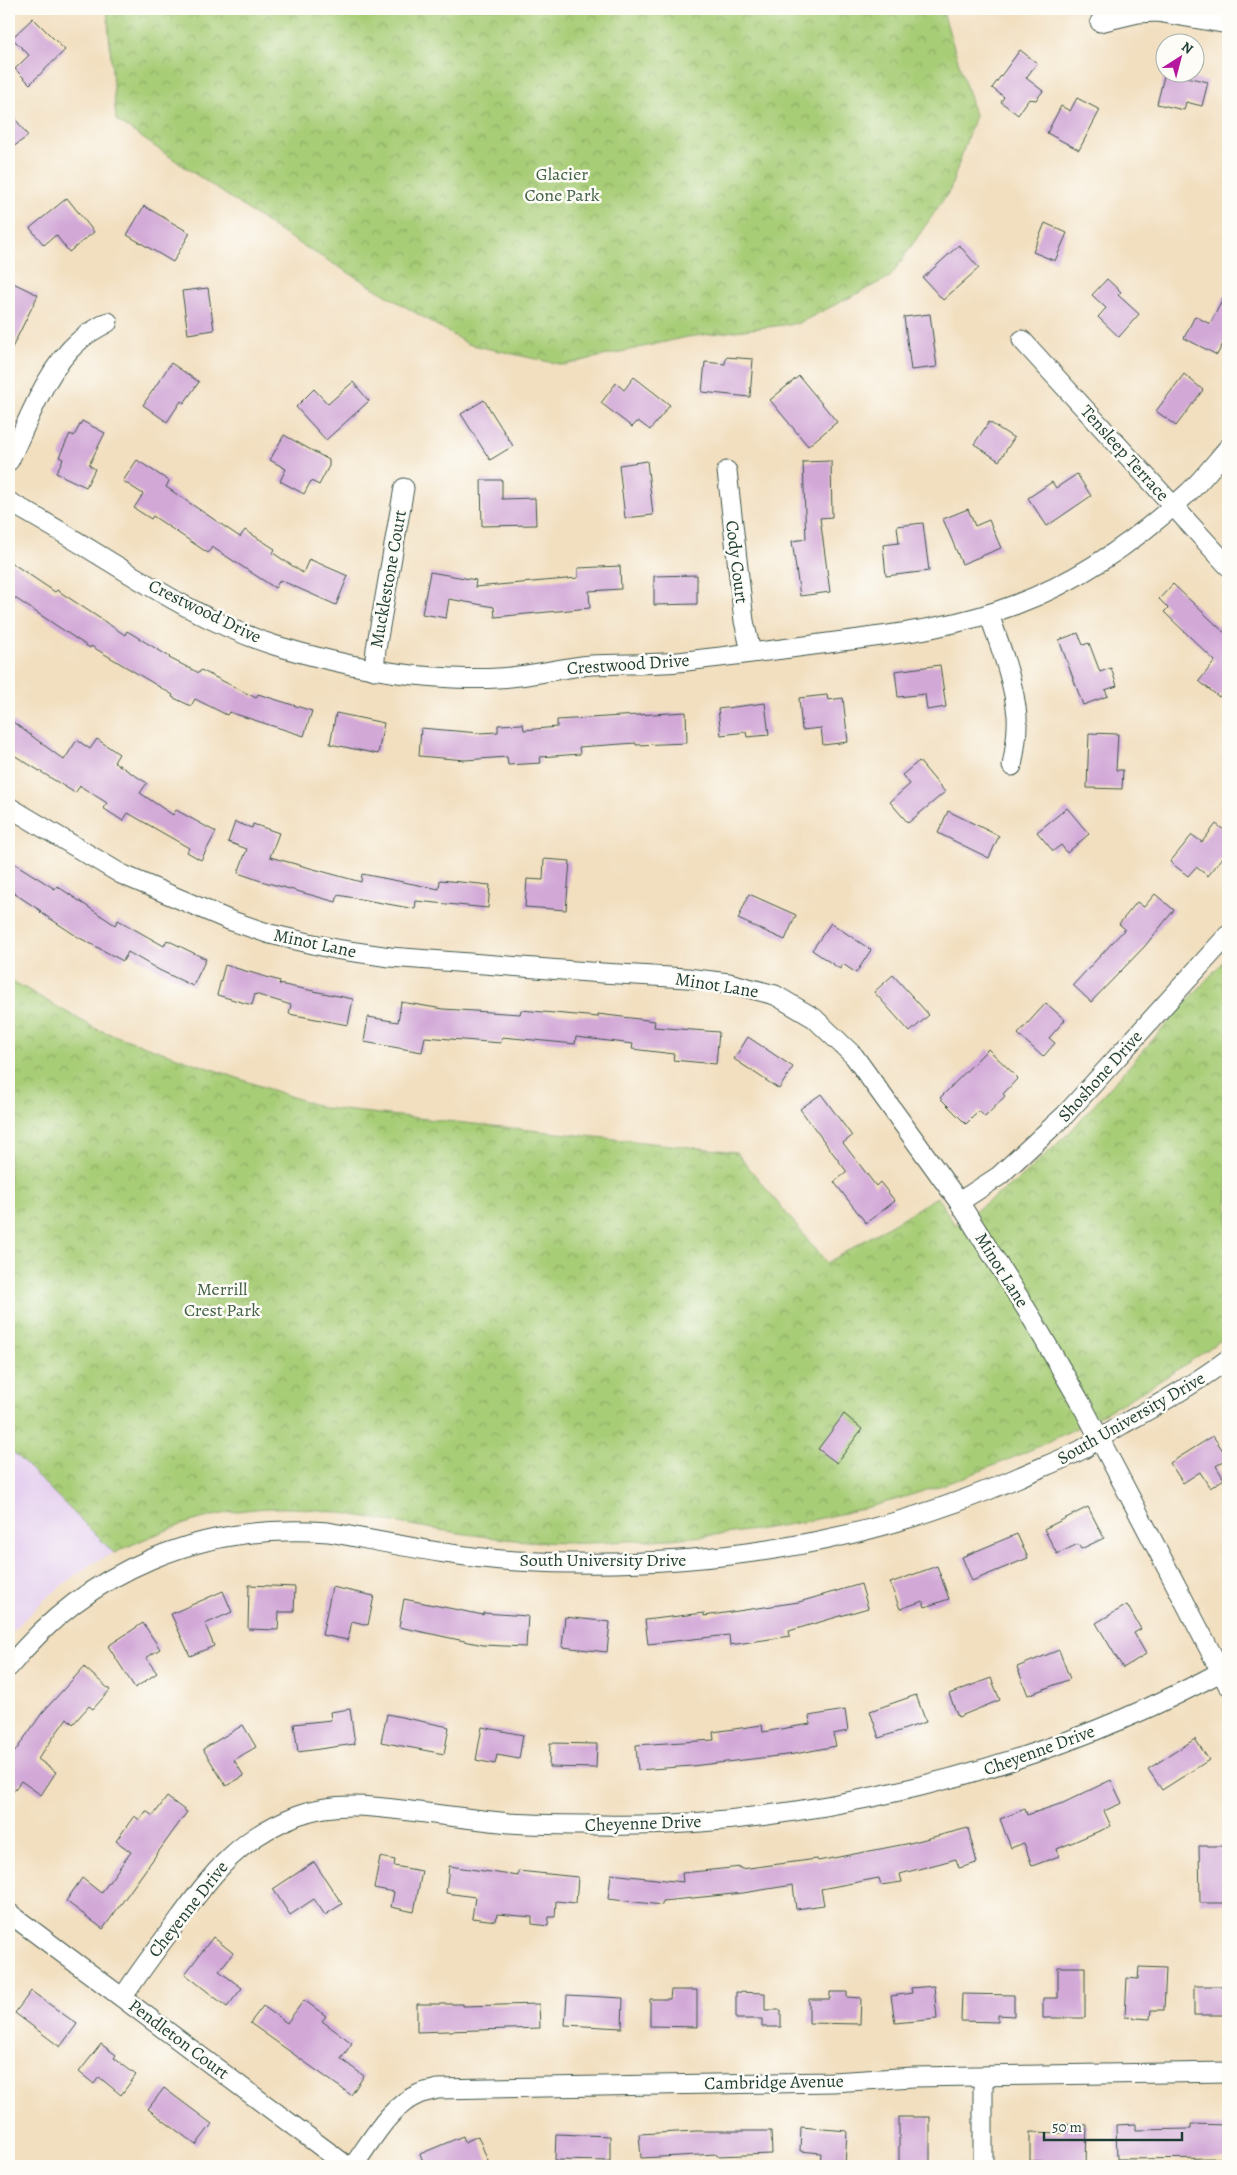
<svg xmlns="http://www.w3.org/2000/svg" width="1237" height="2175" viewBox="0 0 1237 2175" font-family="Alegreya,serif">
	<defs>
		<pattern id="park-crowns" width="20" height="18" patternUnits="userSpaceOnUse" patternTransform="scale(1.25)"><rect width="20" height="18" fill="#a8cd77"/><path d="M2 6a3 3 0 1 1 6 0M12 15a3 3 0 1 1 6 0" fill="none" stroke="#88a862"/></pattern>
	</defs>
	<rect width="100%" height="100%" fill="#fdfcf7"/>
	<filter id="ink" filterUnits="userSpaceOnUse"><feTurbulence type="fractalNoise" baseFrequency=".02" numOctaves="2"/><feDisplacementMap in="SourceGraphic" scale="10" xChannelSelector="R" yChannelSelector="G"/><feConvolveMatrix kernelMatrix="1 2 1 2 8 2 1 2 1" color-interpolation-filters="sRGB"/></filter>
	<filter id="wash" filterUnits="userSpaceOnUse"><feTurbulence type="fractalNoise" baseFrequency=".0096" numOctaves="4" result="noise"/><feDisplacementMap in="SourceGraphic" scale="20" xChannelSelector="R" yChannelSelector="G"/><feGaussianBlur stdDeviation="1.12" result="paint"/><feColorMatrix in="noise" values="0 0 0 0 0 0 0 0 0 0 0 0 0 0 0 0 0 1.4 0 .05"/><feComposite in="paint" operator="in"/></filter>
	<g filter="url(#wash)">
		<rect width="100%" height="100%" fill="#f2dfc0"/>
		<!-- built -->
		<polygon fill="#e6d2f0" points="9,1448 114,1553 93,1563 70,1579 43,1601 9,1634"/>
		<!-- park -->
		<g fill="url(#park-crowns)" stroke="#648556">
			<polygon points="107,9 942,9 975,115 950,190 890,277 799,323 687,337 563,365 468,344 282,233 116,120"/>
			<path d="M1228,956V1335C1046,1466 851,1534 627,1541C607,1542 587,1544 568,1543C511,1542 455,1533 399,1523C357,1516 314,1506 271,1508C213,1510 165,1529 114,1553L9,1448V979L96,1029L324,1108L736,1152L827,1263L937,1197L955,1225L1016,1182L1069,1133Z"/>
		</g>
		<g id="blocks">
			<!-- building -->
			<g fill="#d2a8d7">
				<polygon points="33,18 65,50 30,84 15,69 29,55 12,38"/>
				<polygon points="1020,50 1037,63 1026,78 1043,91 1036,100 1029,99 1018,115 1001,102 1004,97 992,88"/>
				<polygon points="1165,72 1187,72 1186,77 1208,82 1202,106 1186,102 1184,110 1157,104"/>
				<polygon points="1077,98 1100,110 1079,150 1047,133 1061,106 1070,111"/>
				<polygon points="9,110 28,136 9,150"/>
				<polygon points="67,198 94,232 69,252 56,235 44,245 30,228"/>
				<polygon points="144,206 190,233 173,262 127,235"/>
				<polygon points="1045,223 1067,233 1055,261 1033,252"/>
				<polygon points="959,245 979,268 943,300 923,278"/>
				<polygon points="1107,279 1121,292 1118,295 1139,314 1119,337 1098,317 1106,308 1092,295"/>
				<polygon points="9,281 38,295 9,354"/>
				<polygon points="208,288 214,330 188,334 182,291"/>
				<polygon points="1228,289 1228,334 1217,355 1184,338 1195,316 1210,324"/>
				<polygon points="930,314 937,367 911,370 904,317"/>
				<polygon points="726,357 753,359 750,397 702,392 705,362 725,364"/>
				<polygon points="171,363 199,382 184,403 181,401 167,422 143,405"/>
				<polygon points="1184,374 1203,390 1176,426 1156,411"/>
				<polygon points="799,376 837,422 808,446 770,400"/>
				<polygon points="634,377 670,405 650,430 638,421 632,427 601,403 616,383 624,390"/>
				<polygon points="353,382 369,401 326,440 296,407 314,389 328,404"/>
				<polygon points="484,400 513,446 490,460 461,414"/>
				<polygon points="82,421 105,433 89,465 95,469 86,487 56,473 63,459 59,457 70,434 74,436"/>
				<polygon points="989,422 1014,438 999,461 974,444"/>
				<polygon points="284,435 329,460 329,466 319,485 311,481 304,494 280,481 286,469 270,460"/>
				<polygon points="137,460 169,481 166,487 240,537 245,530 275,549 273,553 303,573 309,559 348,576 336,605 280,580 275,588 212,547 208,553 153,516 151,519 134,508 143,494 123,481"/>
				<polygon points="647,461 653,515 625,518 619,465"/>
				<polygon points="831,461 832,517 820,518 830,592 800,596 792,541 806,539 803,462"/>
				<polygon points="1077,474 1091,496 1047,526 1028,498 1052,482 1056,488"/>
				<polygon points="481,480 502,480 502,499 535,498 536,525 482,526"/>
				<polygon points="968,509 975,526 989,520 1001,548 962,564 943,519"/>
				<polygon points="923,523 929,571 886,576 883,545 899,543 897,526"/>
				<polygon points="9,561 55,592 57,590 125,635 127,631 170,657 169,658 199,673 201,670 256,698 258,694 312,711 304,736 229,712 227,715 195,699 191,706 172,697 173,695 91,646 90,648 9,594"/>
				<polygon points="620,566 621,589 589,591 590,608 495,617 494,607 449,599 446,618 422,614 430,572 476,580 475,587 578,578 578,568"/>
				<polygon points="697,575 697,604 654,605 654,576"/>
				<polygon points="1173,584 1228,636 1228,685 1219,697 1199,681 1215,661 1164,612 1168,608 1159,599"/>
				<polygon points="1078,633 1083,645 1089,643 1100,672 1111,668 1117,686 1105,690 1108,696 1083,705 1059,640"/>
				<polygon points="940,665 946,707 927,710 925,694 898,697 895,671"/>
				<polygon points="827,695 828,700 843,698 848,742 823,745 821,728 802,730 799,698"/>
				<polygon points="765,703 769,735 747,737 746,732 721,735 718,709"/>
				<polygon points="686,712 687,743 636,745 636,743 579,747 580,754 540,757 541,763 508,765 507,757 465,760 419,756 421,728 479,733 498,732 498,725 523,724 524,730 557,727 557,720"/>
				<polygon points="336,713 384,723 378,754 330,744"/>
				<polygon points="9,719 64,760 77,740 90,749 97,739 119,754 114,762 147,783 140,793 173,815 176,810 216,832 201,860 187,852 189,848 128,813 123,821 103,808 107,803 80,786 75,793 9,752"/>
				<polygon points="1089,733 1118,734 1116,770 1123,770 1122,789 1087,788"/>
				<polygon points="919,761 945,792 908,823 890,802 910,784 902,775"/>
				<polygon points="1067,808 1089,834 1067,853 1061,845 1053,851 1037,832"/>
				<polygon points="948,811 999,836 989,858 938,833"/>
				<polygon points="235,822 252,828 253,824 279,833 270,857 361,882 362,874 439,889 440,880 490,885 488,908 416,901 415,909 338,895 336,902 261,881 238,873 247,849 228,842"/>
				<polygon points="1216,824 1228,833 1228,851 1208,876 1196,867 1188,876 1170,862 1192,835 1202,842"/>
				<polygon points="544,859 570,861 566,910 525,907 527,879 543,880"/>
				<polygon points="9,860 55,889 57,886 115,925 118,920 164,946 167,940 206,959 193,986 159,970 128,952 123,961 78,937 40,912 41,911 9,890"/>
				<polygon points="749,894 796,915 785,940 738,919"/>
				<polygon points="1155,894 1174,910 1145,946 1091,1002 1073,985 1125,929 1119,924 1137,902 1144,907"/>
				<polygon points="831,923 871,950 856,973 843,964 840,969 812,950"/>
				<polygon points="225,965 280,981 279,984 353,999 348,1025 289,1014 291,1005 255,994 252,1005 217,995"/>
				<polygon points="893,975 929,1015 910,1032 874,992"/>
				<polygon points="401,1002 443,1009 520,1014 521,1010 598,1017 598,1014 655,1021 654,1027 719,1032 716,1064 673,1060 674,1054 632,1049 633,1044 576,1037 575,1044 502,1037 501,1043 425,1037 422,1052 364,1042 368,1017 398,1022"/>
				<polygon points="1046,1003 1065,1020 1049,1038 1055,1043 1043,1057 1018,1034"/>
				<polygon points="748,1037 793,1067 779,1089 734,1059"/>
				<polygon points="988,1049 1018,1078 1003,1094 1005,1096 985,1117 979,1111 966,1124 940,1098"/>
				<polygon points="821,1094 852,1136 843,1143 876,1186 880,1182 895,1201 866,1223 834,1182 847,1172 800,1109"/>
				<polygon points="844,1414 862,1429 837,1463 818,1449"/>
				<polygon points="1213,1436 1228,1458 1216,1466 1224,1479 1210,1488 1200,1472 1183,1483 1170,1463"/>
				<polygon points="1088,1507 1104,1538 1081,1549 1078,1544 1057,1554 1044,1529"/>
				<polygon points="1017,1534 1028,1558 972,1581 962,1557"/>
				<polygon points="937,1566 949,1599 925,1607 923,1601 900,1609 890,1583"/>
				<polygon points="861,1584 868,1608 789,1631 790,1636 730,1645 729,1635 648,1644 645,1620 704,1613 704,1616 799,1602"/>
				<polygon points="249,1585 295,1587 294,1612 279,1612 278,1630 248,1629"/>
				<polygon points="332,1587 374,1596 368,1625 352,1621 348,1640 322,1635"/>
				<polygon points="223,1591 232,1612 205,1624 214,1646 190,1656 171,1614"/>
				<polygon points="404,1599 483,1615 483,1613 528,1616 526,1647 483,1645 399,1627"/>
				<polygon points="1127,1605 1141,1629 1134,1633 1146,1654 1123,1668 1096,1623"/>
				<polygon points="565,1617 610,1622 607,1652 562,1647"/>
				<polygon points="143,1623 160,1649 146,1658 157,1673 135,1688 108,1646"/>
				<polygon points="1059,1650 1070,1679 1028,1695 1017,1667"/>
				<polygon points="84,1667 110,1690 93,1709 89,1706 73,1724 67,1718 38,1759 56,1772 41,1795 21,1781 9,1797 9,1760 42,1713"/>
				<polygon points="991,1678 1000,1700 958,1717 949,1694"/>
				<polygon points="916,1695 926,1722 879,1738 870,1711"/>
				<polygon points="350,1709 355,1744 298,1752 294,1724 331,1720 330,1712"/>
				<polygon points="845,1710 848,1731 833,1734 836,1746 795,1754 692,1766 638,1770 636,1745 714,1740 713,1732 762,1725 763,1732 810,1724 809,1716"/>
				<polygon points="387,1714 449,1727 444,1754 381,1742"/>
				<polygon points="243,1725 256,1747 234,1760 244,1776 226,1786 203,1749"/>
				<polygon points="482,1727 523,1735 519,1759 497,1755 495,1764 476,1760"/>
				<polygon points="1195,1739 1209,1760 1162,1790 1148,1769"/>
				<polygon points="550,1743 597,1744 596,1768 549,1767"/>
				<polygon points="1111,1780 1122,1803 1104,1811 1111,1826 1057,1849 1059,1856 1032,1866 1024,1843 1011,1848 1000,1819 1025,1809 1027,1815 1063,1803"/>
				<polygon points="167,1797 187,1812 103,1929 66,1901 82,1878 101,1893 131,1852 116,1841 134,1816 140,1820 146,1811 153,1816"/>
				<polygon points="968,1828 977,1863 959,1868 956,1859 900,1874 902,1882 881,1885 879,1878 821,1889 824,1905 796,1909 793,1885 743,1893 663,1901 662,1905 608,1899 611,1874 683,1882 682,1873 741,1867 741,1869 817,1859 818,1861 906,1844"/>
				<polygon points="1199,1846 1226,1846 1227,1903 1200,1903"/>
				<polygon points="380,1857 395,1860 394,1866 422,1871 414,1912 391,1907 394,1892 374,1888"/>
				<polygon points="314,1862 342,1904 325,1915 314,1899 290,1915 273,1889"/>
				<polygon points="449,1866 518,1876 518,1871 578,1877 576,1903 556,1901 555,1917 549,1917 548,1926 532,1924 532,1917 497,1914 496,1921 472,1918 475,1897 446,1893"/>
				<polygon points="213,1937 233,1953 219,1971 242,1988 227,2007 185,1974"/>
				<polygon points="1058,1967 1085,1967 1085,2018 1043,2018 1043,1998 1058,1998"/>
				<polygon points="1139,1967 1166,1968 1164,2010 1151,2010 1150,2019 1125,2017 1127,1978 1138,1979"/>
				<polygon points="934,1986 937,2019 895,2023 891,1996 912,1993 911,1988"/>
				<rect x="1194" y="1986" width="34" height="29"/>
				<polygon points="671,1990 697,1990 697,2027 650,2026 650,1999 670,1999"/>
				<polygon points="31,1991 77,2024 60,2047 15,2013"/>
				<polygon points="736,1992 765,1993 765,2010 781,2010 781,2027 762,2027 762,2019 736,2019"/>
				<polygon points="830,1992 847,1992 847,1997 861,1998 860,2024 809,2023 809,1999 830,1999"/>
				<polygon points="962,1994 1014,1995 1014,2016 998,2015 998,2022 961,2021"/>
				<polygon points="567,1995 623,1998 622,2028 565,2025"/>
				<polygon points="304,2000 326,2016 322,2021 352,2043 341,2059 364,2076 351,2095 250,2023 263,2006 287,2023"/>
				<polygon points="417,2004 463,2004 463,2006 539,2004 540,2028 417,2032"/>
				<polygon points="101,2044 116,2055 114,2058 136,2075 121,2095 99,2077 94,2084 79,2072"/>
				<polygon points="164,2088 212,2124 196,2145 148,2109"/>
				<rect x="899" y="2117" width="31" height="49"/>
				<polygon points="1063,2124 1087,2125 1086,2166 1069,2166 1069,2161 1030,2161 1030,2132 1063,2133"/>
				<polygon points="1136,2124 1136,2130 1191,2129 1191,2124 1228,2125 1228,2158 1117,2159 1116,2125"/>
				<polygon points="801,2127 847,2131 845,2166 820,2166 821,2153 800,2151"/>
				<polygon points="696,2131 771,2131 772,2154 717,2156 717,2154 641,2158 639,2134"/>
				<polygon points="556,2134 610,2136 610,2161 555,2160"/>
				<polygon points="463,2136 465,2142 478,2136 490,2166 425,2166 420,2154"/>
			</g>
		</g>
	</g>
	<g filter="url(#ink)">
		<use href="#blocks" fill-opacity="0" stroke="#3f5549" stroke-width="1"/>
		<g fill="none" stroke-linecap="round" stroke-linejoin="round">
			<defs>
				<g id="street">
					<polyline points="1100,22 1138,13 1157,12 1228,24"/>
					<polyline points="1022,340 1228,566"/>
					<path d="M9,461C28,422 46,369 79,341C87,333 98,328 108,322"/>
					<polyline points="727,471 744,621 751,652"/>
					<path d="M9,502C96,548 183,617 277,646C334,663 394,676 453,678C474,679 498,679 519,676C543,673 567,667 591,665C620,663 649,665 678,662C730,656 783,649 836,642C898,634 958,627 1017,604C1081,580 1138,539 1188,493C1203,479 1215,463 1228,448"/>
					<path d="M989,614C1000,646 1014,681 1017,716C1018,733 1015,750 1012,766"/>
					<polyline points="374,670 376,649 404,488"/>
					<polyline points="9,807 121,874 229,920 270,934 335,949 390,957 602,973 687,978 729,983 775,995 814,1018 854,1056 959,1202 1030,1315 1083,1407 1228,1685"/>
					<polyline points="959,1202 999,1176 1065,1115 1228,935"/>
					<path d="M9,1667C88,1569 203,1522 328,1532C390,1543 453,1557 516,1561C689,1571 858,1548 1017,1478C1039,1468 1062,1460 1083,1449C1096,1441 1109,1432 1123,1424C1160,1404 1195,1384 1228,1359"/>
					<polyline points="9,1913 347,2166"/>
					<path d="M123,1997C140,1971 158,1947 177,1922C213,1873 238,1838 298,1815C337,1800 378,1807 418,1812C448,1816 479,1820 509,1823C540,1825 570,1825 601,1825C676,1827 752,1819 826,1806C967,1781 1102,1737 1228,1668"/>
					<path d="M353,2166C371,2142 389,2106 419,2094C424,2092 431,2091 437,2089L833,2082L913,2077L1228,2072"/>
					<polyline points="983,2166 983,2078"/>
				</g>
			</defs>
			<!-- street casing -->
			<use href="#street" stroke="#3f5549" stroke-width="21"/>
			<!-- street -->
			<use href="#street" stroke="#fff" stroke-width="19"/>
		</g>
	</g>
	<g text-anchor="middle" stroke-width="5" stroke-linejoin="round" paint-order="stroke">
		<!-- park labels -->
		<g font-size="18" fill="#416145" stroke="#fdfcf7">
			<text x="562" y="180">Glacier<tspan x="562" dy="21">Cone Park</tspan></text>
			<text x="222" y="1295">Merrill<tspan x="222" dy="21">Crest Park</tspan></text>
		</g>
		<!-- street labels -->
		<g font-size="18" fill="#1f3d34" stroke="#fdfcf7">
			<text transform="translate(1125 453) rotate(48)" y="6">Tensleep Terrace</text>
			<text transform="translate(737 562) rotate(83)" y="6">Cody Court</text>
			<text transform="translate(388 579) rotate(-80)" y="6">Mucklestone Court</text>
			<text transform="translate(205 611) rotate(26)" y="6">Crestwood Drive</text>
			<text transform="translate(628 664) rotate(-4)" y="6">Crestwood Drive</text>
			<text transform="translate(315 943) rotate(12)" y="6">Minot Lane</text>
			<text transform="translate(717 985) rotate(9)" y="6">Minot Lane</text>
			<text transform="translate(1100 1076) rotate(-48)" y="6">Shoshone Drive</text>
			<text transform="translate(1002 1270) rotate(58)" y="6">Minot Lane</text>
			<text transform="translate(1131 1418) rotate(-30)" y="6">South University Drive</text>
			<text x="603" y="1566">South University Drive</text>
			<text transform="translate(1039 1750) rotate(-20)" y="6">Cheyenne Drive</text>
			<text transform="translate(643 1823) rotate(-2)" y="6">Cheyenne Drive</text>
			<text transform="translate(188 1909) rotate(-52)" y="6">Cheyenne Drive</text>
			<text transform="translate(179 2039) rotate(37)" y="6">Pendleton Court</text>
			<text transform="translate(774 2082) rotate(-1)" y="6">Cambridge Avenue</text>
		</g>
	</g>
	<!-- margin -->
	<rect width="1237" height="2175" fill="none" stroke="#fdfcf7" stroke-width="30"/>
	<!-- north arrow -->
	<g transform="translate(1180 58) rotate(36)"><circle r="24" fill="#fdfcf7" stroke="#a4b0a9"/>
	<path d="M0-4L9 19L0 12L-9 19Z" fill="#b5179e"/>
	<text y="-8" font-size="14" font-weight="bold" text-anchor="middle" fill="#1f3d34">N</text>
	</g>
	<!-- scale -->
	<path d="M1044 2132v8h138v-8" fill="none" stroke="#1f3d34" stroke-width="2.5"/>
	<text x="1052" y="2132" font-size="15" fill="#1f3d34" stroke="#fdfcf7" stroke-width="4" paint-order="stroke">50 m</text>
</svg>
